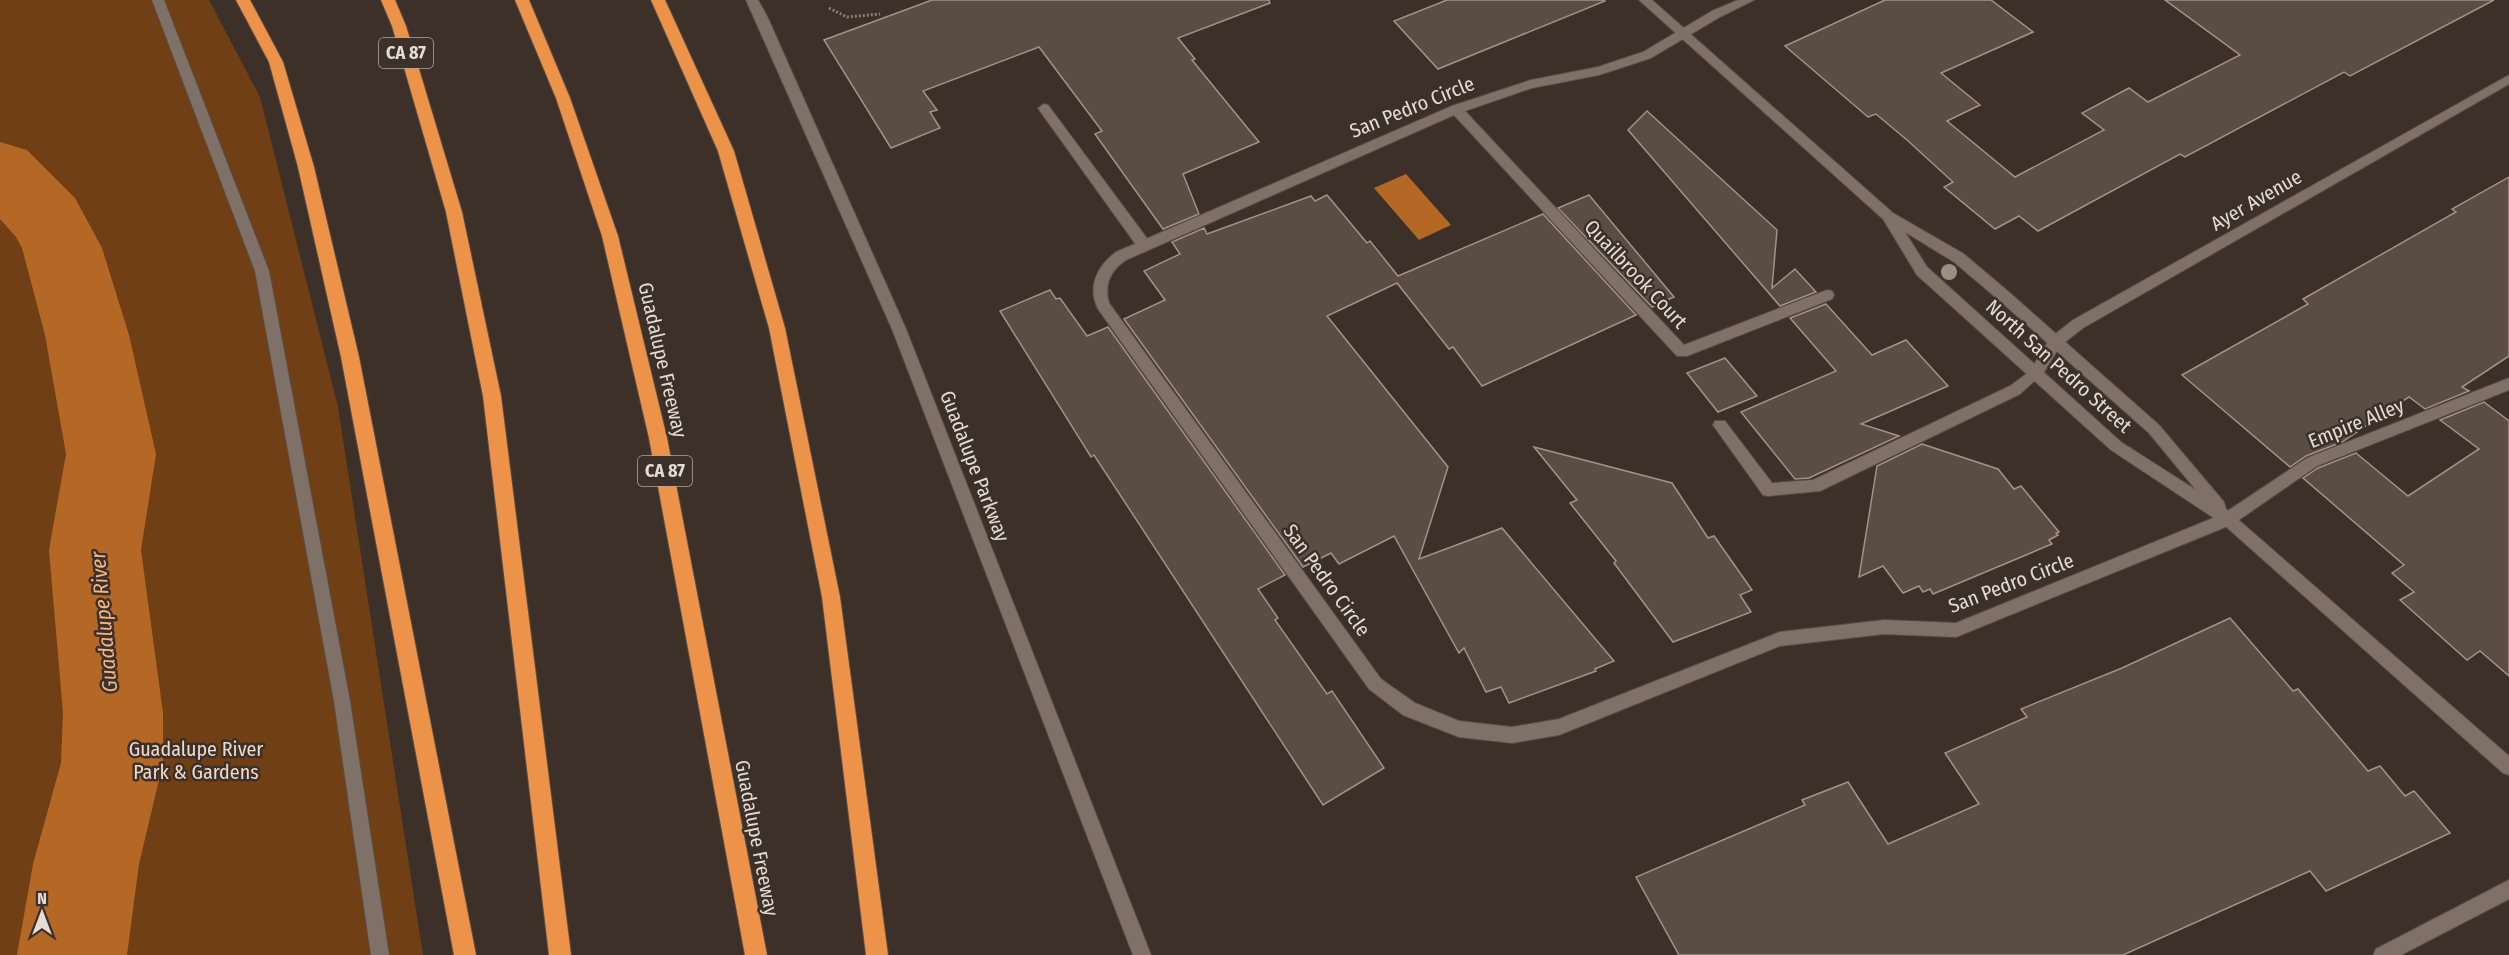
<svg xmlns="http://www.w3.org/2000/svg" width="2509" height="955" viewBox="0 0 2509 955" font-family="'Fira Sans Condensed',sans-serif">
	<rect width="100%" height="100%" fill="#3c3028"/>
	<!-- green -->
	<polygon fill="#713f15" points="0,0 209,0 260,97 338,407 423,955 0,955"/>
	<!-- water -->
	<polygon fill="#b56826" points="1406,174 1451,225 1419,240 1374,188"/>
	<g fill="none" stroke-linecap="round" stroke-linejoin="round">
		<!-- river -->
		<polygon fill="#b56826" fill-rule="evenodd" points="0,142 27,150 75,198 102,248 129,335 156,454 141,550 163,713 163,763 139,864 127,955 17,955 33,864 61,763 63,713 49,550 66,454 45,335 22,248 16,237 0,219"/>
	</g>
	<!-- building -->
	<g fill="#5a4d44" stroke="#a29389" stroke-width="1.5">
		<polygon points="932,0 1269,0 1270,3 1178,38 1195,59 1192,60 1259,142 1183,174 1199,214 1163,229 1095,134 1102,131 1039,47 923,91 937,110 930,112 940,128 891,148 824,40"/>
		<polygon points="1447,0 1604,0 1605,1 1438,69 1394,21"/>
		<polygon points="1885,0 1991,0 2033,32 1941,73 1980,105 1947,121 2015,177 2104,130 2082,113 2129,88 2148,102 2240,55 2165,0 2494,0 2350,76 2344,72 2185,157 2180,154 2038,231 2019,216 1995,229 1944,187 1953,182 1907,140 1876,114 1868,117 1785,46"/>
		<polygon points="1647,111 1777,230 1772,288 1795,269 1816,292 1780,306 1628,130"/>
		<polygon points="2509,177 2509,356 2462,387 2469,391 2425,409 2409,397 2342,442 2306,456 2290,467 2182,375 2308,304 2303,299 2456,212 2452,209"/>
		<polygon points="1327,195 1367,243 1370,241 1398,276 1543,214 1636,315 1482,386 1453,347 1449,349 1397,283 1327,316 1448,467 1419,559 1502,528 1614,661 1595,669 1596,671 1509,703 1501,687 1486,692 1464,648 1459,653 1394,536 1339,564 1331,553 1303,567 1124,319 1165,300 1144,271 1180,254 1172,242 1204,228 1207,234 1311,196 1315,201"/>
		<polygon points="1589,195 1674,297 1652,307 1558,208"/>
		<polygon points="1050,290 1056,299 1060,298 1087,336 1108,327 1285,575 1258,589 1278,618 1275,620 1327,694 1332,691 1384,768 1323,805 1094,455 1091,457 1000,311"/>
		<polygon points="1826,304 1872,355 1906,340 1948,386 1861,424 1899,436 1809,478 1795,479 1741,412 1836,371 1790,318"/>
		<polygon points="1725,358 1757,396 1718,412 1687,373"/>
		<polygon points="2484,402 2509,421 2509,676 2480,651 2467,660 2400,600 2414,592 2392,573 2404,565 2303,478 2318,468 2356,453 2408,496 2479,449 2440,420"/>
		<polygon points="1922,444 1998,469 2014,489 2021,486 2059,532 2056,533 2058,535 2049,540 2052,544 1933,594 1930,589 1923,592 1919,586 1903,593 1883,566 1859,577 1877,466"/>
		<polygon points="1534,447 1672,483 1708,538 1714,536 1752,590 1740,595 1751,612 1673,642 1614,563 1616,561 1570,503 1577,500"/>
		<polygon points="2230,618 2293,691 2298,689 2368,771 2380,766 2405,796 2414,791 2450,833 2326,891 2310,871 2123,955 1679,955 1636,877 1805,805 1802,800 1848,782 1888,844 1979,804 1945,753 2027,717 2021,709 2122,668"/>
	</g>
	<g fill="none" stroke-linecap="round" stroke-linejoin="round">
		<defs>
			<g id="lane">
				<polygon points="152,0 164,0 269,271 350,701 389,955 371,955 334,701 255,271"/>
				<polygon points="1044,104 1048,105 1149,241 1151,245 1149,249 1139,249 1040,111 1038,108"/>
				<polygon points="2036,367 2041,369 2043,373 2020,394 1820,491 1768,496 1763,495 1713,425 1715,421 1725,421 1772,483 1813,480 2010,386"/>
				<polygon points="2509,378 2509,390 2317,466 2233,524 2228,526 2223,524 2220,519 2223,514 2307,458"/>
			</g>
			<g id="street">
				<path d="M1738,0H1754L1720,17L1651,58L1599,75L1532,88L1465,111L1684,345L1827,290L1832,291L1834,295L1832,299L1687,356H1677L1454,115L1126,260C1110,271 1104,284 1109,303L1381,679L1415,703L1459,721L1512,727L1559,719L1780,632L1884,620L1956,623L2223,514L2228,512L2233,514L2236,519L2233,524L1956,637L1884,634L1780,646L1559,735L1512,743L1459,737L1403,715L1369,689L1098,309C1087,287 1097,266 1116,252L1452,106L1531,80L1598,67L1643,52L1712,11Z"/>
				<polygon points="2509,75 2509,84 2083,328 2060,346 2041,377 2031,377 2029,373 2050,338 2073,320"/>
				<polygon points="2509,880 2509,899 2401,955 2373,955 2376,949"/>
			</g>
			<g id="secondary">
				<polygon points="746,0 758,0 767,16 906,329 1151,955 1133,955 892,329"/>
				<path d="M1639,0H1652L1893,213L1964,254L2010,293L2159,425L2224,502L2226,509L2509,756V775L2503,773L2223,524L2111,450L1917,275L1883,219ZM1905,232L1954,262L2000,301L2149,433L2196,490L2121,442L1927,267Z"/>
			</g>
			<g id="highway">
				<polygon points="236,0 250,0 283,62 314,167 359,357 476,955 454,955 341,357 298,167 269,62"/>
				<polygon points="381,0 395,0 406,26 462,212 501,396 571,955 549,955 483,396 446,212 392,26"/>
				<polygon points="515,0 529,0 570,98 618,236 667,438 767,955 745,955 649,438 602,236 556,98"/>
				<polygon points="651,0 665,0 734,151 785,328 840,597 888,955 866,955 822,597 769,328 718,151"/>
			</g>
		</defs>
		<!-- lane casing -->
		<use href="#lane" stroke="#594f48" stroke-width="2"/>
		<!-- street casing -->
		<use href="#street" stroke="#594f48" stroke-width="2"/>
		<!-- secondary casing -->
		<use href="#secondary" stroke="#594f48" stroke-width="2"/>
		<!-- highway casing -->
		<use href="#highway" stroke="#594f48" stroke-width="2"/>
		<!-- path -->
		<polyline stroke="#887e77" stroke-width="3" stroke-dasharray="2 2" stroke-linecap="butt" points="829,8 847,17 880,14"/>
		<!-- lane -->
		<use href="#lane" fill="#7f7167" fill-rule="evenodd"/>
		<!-- street -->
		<use href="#street" fill="#7f7167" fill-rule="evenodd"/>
		<!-- secondary -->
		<use href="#secondary" fill="#7f7167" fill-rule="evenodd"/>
		<!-- highway -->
		<use href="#highway" fill="#ed9249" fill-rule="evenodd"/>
	</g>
	<!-- trees -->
	<circle fill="#9e8e82" cx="1949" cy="272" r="8"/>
	<g text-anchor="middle" stroke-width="5" stroke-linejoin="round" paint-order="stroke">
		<!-- shield labels -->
		<g fill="#3c3028" stroke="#b2a8a2" stroke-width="1.5">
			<rect x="379" y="38" width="54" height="30" rx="4.5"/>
			<rect x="638" y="456" width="54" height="30" rx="4.5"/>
		</g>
		<g font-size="18" font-weight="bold" fill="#e4dcd7">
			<text x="406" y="59">CA 87</text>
			<text x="665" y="477">CA 87</text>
		</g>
		<!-- street labels -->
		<g font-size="20" fill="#e4dcd7" stroke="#3c3028">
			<text transform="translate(1412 107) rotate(-22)" y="7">San Pedro Circle</text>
			<text transform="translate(2256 200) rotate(-30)" y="7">Ayer Avenue</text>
			<text transform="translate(1636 274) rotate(47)" y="7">Quailbrook Court</text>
			<text transform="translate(663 360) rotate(77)" y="7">Guadalupe Freeway</text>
			<text transform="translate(2059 366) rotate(42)" y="7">North San Pedro Street</text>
			<text transform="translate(2356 423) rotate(-22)" y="7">Empire Alley</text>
			<text transform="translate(975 466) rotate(69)" y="7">Guadalupe Parkway</text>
			<text transform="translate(1327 580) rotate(54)" y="7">San Pedro Circle</text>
			<text transform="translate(2011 583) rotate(-21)" y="7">San Pedro Circle</text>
			<text transform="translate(757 838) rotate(79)" y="7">Guadalupe Freeway</text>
		</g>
		<!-- park labels -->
		<g font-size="20" fill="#efdacb" stroke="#3c3028">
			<text x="196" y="756">Guadalupe River<tspan x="196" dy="23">Park &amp; Gardens</tspan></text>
		</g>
		<!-- water labels -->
		<g font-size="21" font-style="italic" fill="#f4b689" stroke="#3c3028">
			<text transform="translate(104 622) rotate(-95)" y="7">Guadalupe River</text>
		</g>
	</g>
	<!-- north arrow -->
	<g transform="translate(42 913)" stroke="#3c3028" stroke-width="4.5" paint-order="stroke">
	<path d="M0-4.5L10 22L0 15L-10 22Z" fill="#e4dcd7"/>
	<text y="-9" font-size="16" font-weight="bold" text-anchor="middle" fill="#e4dcd7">N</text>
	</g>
</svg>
